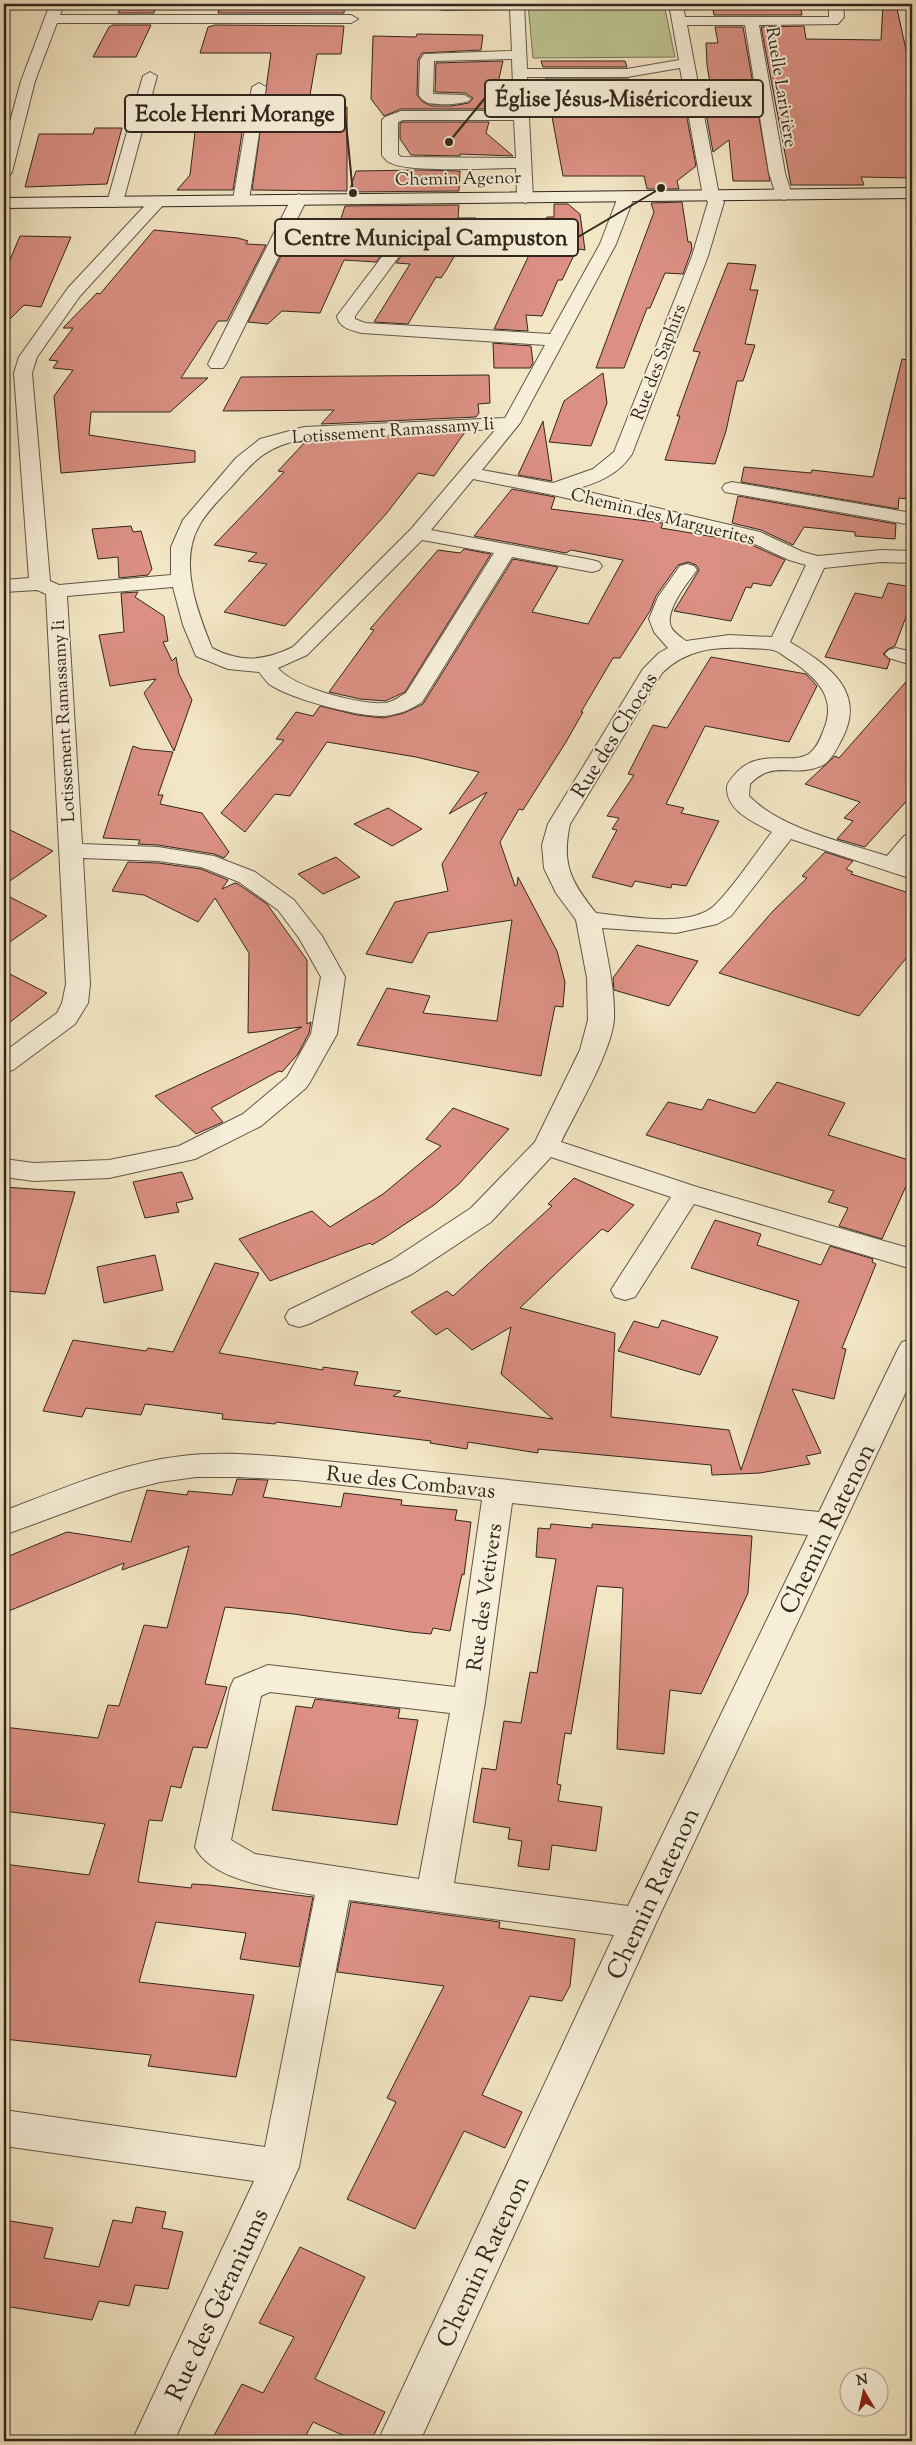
<svg xmlns="http://www.w3.org/2000/svg" width="916" height="2445" viewBox="0 0 916 2445" font-family="'Sorts Mill Goudy',serif">
	<rect width="100%" height="100%" fill="#f3e6c4"/>
	<filter id="stains"><feTurbulence type="fractalNoise" baseFrequency=".004" numOctaves="4"/><feColorMatrix values="0 0 0 0 .2 0 0 0 0 .09 0 0 0 0 .02 0 0 0 .5 -.17"/></filter>
	<radialGradient id="worn" r=".72"><stop offset=".6" stop-color="#630" stop-opacity="0"/><stop offset="1" stop-color="#630" stop-opacity=".3"/></radialGradient>
	<!-- green -->
	<polygon fill="#bec492" stroke="#787558" points="528,4 664,4 675,57 533,58"/>
	<!-- building -->
	<g fill="#db9083" stroke="#31261d">
		<polygon points="123,4 157,4 154,13 118,13"/>
		<polygon points="221,4 291,4 345,5 344,13 218,13"/>
		<polygon points="712,4 800,4 802,15 714,15"/>
		<polygon points="883,4 896,4 912,77 912,178 861,177 864,185 791,185 761,27 804,26 806,39 881,40"/>
		<polygon points="113,25 151,25 136,57 93,57 109,27"/>
		<polygon points="215,25 344,26 341,54 317,54 308,107 347,107 347,191 252,190 271,53 200,53 208,27"/>
		<polygon points="715,27 743,27 770,181 733,181 729,140 713,152 706,113 715,113 707,65 706,43 718,43"/>
		<polygon points="417,34 483,35 481,50 422,53 418,60 417,95 423,102 432,106 451,106 469,103 473,98 465,93 435,92 436,63 503,61 492,109 401,109 384,116 371,99 373,36 416,37"/>
		<polygon points="541,61 625,61 627,67 543,67"/>
		<polygon points="545,79 629,79 632,97 658,96 663,114 686,113 696,166 677,181 679,189 647,189 644,176 563,176"/>
		<polygon points="245,114 233,190 177,190 190,175 197,115"/>
		<polygon points="403,122 489,122 486,133 513,156 460,154 460,156 411,155 400,139 400,123"/>
		<polygon points="95,128 122,128 107,184 25,187 39,134 93,134"/>
		<polygon points="422,170 460,171 459,191 349,192 356,171"/>
		<polygon points="682,202 688,242 691,242 692,249 683,274 665,273 650,308 647,308 624,368 596,368 654,212 651,203"/>
		<polygon points="554,204 568,204 580,214 585,250 577,249 562,280 558,280 542,316 526,315 528,331 494,329 547,217 554,217"/>
		<polygon points="459,205 458,218 476,218 447,269 441,278 436,277 408,324 374,322 410,264 396,263 410,245 406,239 393,240 376,262 344,260 320,313 282,311 268,324 248,322 286,246 331,249 345,206"/>
		<polygon points="154,230 238,238 248,241 246,244 266,245 227,321 218,321 181,378 208,378 170,412 91,412 89,435 195,451 195,462 61,473 54,396 73,370 53,368 58,361 49,360 73,328 63,328 97,293 100,294"/>
		<polygon points="20,236 71,237 41,307 24,305 4,325 4,274"/>
		<polygon points="728,263 756,265 750,290 758,290 745,344 755,345 743,381 737,381 726,431 715,464 665,460 680,416 677,416 700,352 693,351"/>
		<polygon points="493,343 531,346 533,363 530,368 494,368"/>
		<polygon points="902,359 912,361 912,480 908,499 899,498 898,509 741,482 744,467 811,473 812,470 873,477"/>
		<polygon points="603,373 607,403 591,446 549,442 564,401"/>
		<polygon points="489,375 490,403 478,404 479,413 476,417 321,424 334,410 223,411 241,377"/>
		<polygon points="543,421 552,481 518,475"/>
		<polygon points="465,432 434,476 418,473 386,514 285,626 224,612 267,564 248,561 257,553 214,545 284,472 278,471 306,441"/>
		<polygon points="512,489 555,497 551,509 663,523 661,528 745,542 785,560 771,586 753,583 751,588 746,587 731,621 674,611 699,570 696,565 688,562 678,565 656,596 650,611 620,658 613,658 581,712 583,712 566,742 523,810 519,809 500,842 515,886 517,885 518,877 557,951 565,982 563,1007 555,1006 541,1076 357,1045 387,988 430,996 423,1013 497,1021 512,920 428,933 412,963 366,954 395,902 448,891 442,864 487,792 449,814 479,772 416,757 327,742 290,796 275,794 245,832 221,813 284,740 276,739 296,712 313,716 320,706 357,715 383,718 404,713 423,704 513,559 558,567 532,612 588,624 623,560 571,550 566,553 474,536"/>
		<polygon points="738,496 896,524 895,539 855,536 855,532 804,527 793,545 761,530 732,523"/>
		<polygon points="131,526 133,532 141,531 152,569 148,575 119,578 118,557 98,559 92,529"/>
		<polygon points="464,549 491,554 405,692 385,701 360,699 329,692 374,630 370,629 438,550 460,553"/>
		<polygon points="888,583 912,587 912,601 895,646 888,649 883,654 890,660 887,669 825,657 855,593 882,598"/>
		<polygon points="138,592 135,597 164,616 168,641 163,642 172,661 176,657 179,674 192,700 174,751 144,693 156,679 110,686 99,635 124,632 121,593"/>
		<polygon points="711,657 806,674 817,686 789,742 705,726 666,804 684,808 681,813 719,821 686,886 672,884 671,888 635,881 632,887 592,877 617,830 612,829 619,818 607,816 634,775 628,774 653,725 667,728"/>
		<polygon points="912,675 912,795 865,847 837,839 853,821 844,818 860,802 805,784 835,756 839,758"/>
		<polygon points="133,746 141,749 173,752 158,795 163,795 160,804 202,813 229,852 224,858 214,854 158,845 138,844 140,840 103,838"/>
		<polygon points="388,808 422,829 392,846 354,824"/>
		<polygon points="4,827 53,851 4,885"/>
		<polygon points="825,852 853,861 846,869 853,872 851,874 912,894 912,951 859,1016 719,973 773,911 807,878 802,876"/>
		<polygon points="336,857 360,877 323,894 298,874"/>
		<polygon points="128,862 158,863 201,869 228,880 222,889 235,883 238,884 267,904 307,960 307,1024 311,1022 309,1033 298,1054 282,1072 279,1071 211,1108 223,1122 196,1134 155,1096 302,1027 248,1033 249,953 215,898 198,922 144,895 112,891"/>
		<polygon points="4,894 47,916 4,946"/>
		<polygon points="637,945 698,961 669,1006 614,990 613,978"/>
		<polygon points="4,971 47,993 4,1027"/>
		<polygon points="777,1082 845,1103 828,1135 912,1161 912,1173 882,1239 839,1226 848,1208 828,1202 834,1191 646,1135 668,1102 702,1110 708,1099 755,1113"/>
		<polygon points="453,1108 509,1129 459,1184 434,1205 387,1236 372,1245 370,1243 270,1281 239,1239 312,1211 330,1227 383,1194 441,1146 426,1139"/>
		<polygon points="182,1172 193,1199 176,1203 179,1212 145,1218 133,1182"/>
		<polygon points="574,1178 634,1205 608,1232 602,1229 520,1308 615,1333 611,1417 729,1430 741,1470 799,1301 691,1268 715,1220 761,1234 757,1245 821,1265 830,1246 873,1259 872,1262 876,1264 842,1348 846,1349 834,1399 792,1389 821,1453 806,1456 810,1464 760,1473 712,1475 711,1465 538,1449 538,1453 468,1442 467,1449 430,1443 431,1441 276,1422 275,1424 222,1419 223,1414 145,1404 141,1415 86,1408 82,1417 43,1411 73,1340 146,1351 148,1348 173,1352 215,1263 259,1273 219,1353 323,1370 323,1367 358,1372 354,1385 401,1391 393,1396 553,1419 501,1374 511,1327 472,1350 447,1328 436,1335 411,1312 447,1291 453,1296 552,1206 548,1204"/>
		<polygon points="4,1187 75,1192 45,1294 4,1291"/>
		<polygon points="155,1255 163,1290 104,1303 97,1267"/>
		<polygon points="662,1320 718,1337 700,1375 618,1351 634,1321 658,1328"/>
		<polygon points="237,1479 268,1480 263,1497 341,1507 344,1493 402,1500 401,1505 457,1510 455,1520 471,1522 464,1575 462,1574 450,1631 433,1628 431,1634 410,1632 294,1614 225,1607 205,1684 227,1687 207,1748 193,1747 181,1788 171,1786 162,1821 149,1820 138,1882 191,1888 192,1884 209,1885 313,1897 299,1967 240,1959 246,1933 156,1922 139,1982 254,1995 236,2077 148,2066 151,2055 4,2039 4,1864 89,1875 105,1824 4,1811 4,1727 98,1738 108,1705 119,1706 144,1625 167,1628 189,1546 122,1570 124,1563 4,1613 4,1558 67,1532 131,1542 147,1490 187,1495 188,1491 232,1495"/>
		<polygon points="551,1524 592,1528 592,1524 752,1536 748,1593 701,1694 670,1690 664,1754 617,1749 623,1588 597,1586 571,1734 565,1733 557,1784 561,1785 558,1801 602,1807 596,1851 552,1845 549,1870 518,1866 522,1841 508,1839 510,1828 473,1822 482,1768 496,1770 504,1721 521,1723 530,1672 537,1673 556,1559 536,1557 538,1528 550,1529"/>
		<polygon points="315,1699 400,1709 398,1718 418,1720 397,1825 272,1810 296,1706 312,1708"/>
		<polygon points="351,1902 500,1922 499,1928 575,1939 570,1986 562,2001 530,1996 482,2095 522,2112 505,2148 464,2131 415,2229 347,2199 396,2102 387,2098 444,1986 337,1972"/>
		<polygon points="136,2207 166,2212 162,2228 183,2232 168,2289 135,2285 129,2306 99,2301 92,2320 4,2306 4,2220 53,2228 44,2258 99,2267 113,2220 132,2223"/>
		<polygon points="300,2247 365,2277 315,2379 385,2412 371,2441 356,2441 313,2422 303,2441 211,2441 242,2384 263,2393 294,2337 259,2323"/>
	</g>
	<g fill="none" stroke-linecap="round" stroke-linejoin="round">
		<defs>
			<g id="minor">
				<polygon points="50,4 64,4 60,15 351,15 358,19 351,23 57,23 35,81 12,172 10,175 4,177 4,144 21,81"/>
				<path d="M425,4H524L527,69H627L679,60L669,4H683L685,17H829V4H843L844,17L838,24L759,25L785,173L792,195L784,200L776,195L769,173L745,25H687L719,195L724,202L708,256L632,454C619,474 598,483 576,489L760,532L803,552L818,556L881,550L912,551V563L881,562L824,568L790,642C828,665 867,691 842,739C837,748 831,762 821,766C792,778 774,759 750,784L749,796C781,829 844,842 887,856L904,836L912,834V856L907,862L912,864V879L791,839L731,916L717,924L676,933L602,928C607,957 615,988 614,1019C612,1051 576,1111 561,1142L697,1187L912,1249V1269L694,1204L635,1297L625,1300L615,1297L611,1290L671,1197L551,1157L491,1222L412,1274L309,1324L299,1327L289,1324L285,1317L289,1310L392,1260L471,1208L535,1142L580,1050L588,1020L587,978L576,920L556,893L544,868L542,845L548,824L643,669L659,653L668,648L654,632L649,619L658,597L680,566L687,564L694,566L697,570C688,582 664,611 671,627C674,633 681,637 686,641L729,635L772,637L806,565L789,560L746,540L553,495L473,479L431,530L592,560L599,562L602,566L599,570L592,572L512,557L422,702C410,710 397,715 383,716C358,717 288,698 269,684C265,680 262,676 259,672L228,669L196,656L183,625L173,587L67,596L82,844L158,847L214,856L255,872L294,900L322,936L345,977L337,1034L310,1082L306,1088L261,1126L195,1159L109,1178L34,1181L4,1177V1159L34,1163L109,1160L179,1146L243,1114L287,1077L311,1034L321,977L299,938L278,910L239,882L201,867L158,861L83,858L90,984L88,1003L75,1024L13,1070L4,1072V1052L57,1013L62,1003L66,984L46,594L37,590L4,592V580L29,578L14,373L19,357L68,288L152,198H164L166,201L164,204L80,296L37,357L32,373L50,581L59,585L171,575V547L183,520L236,458L260,439L304,427L505,418L545,345L362,333C351,330 339,328 337,316L394,241H406L408,244L355,316V319L365,323L550,334L600,244L618,197L626,192L634,197L616,244L520,423L482,470L553,483L593,469L614,452L692,256L708,202L703,196L680,68L627,77H527L533,198L531,201L525,203L517,198L516,168C491,168 409,173 391,163C387,162 384,158 382,155V120L385,117L401,111H514L512,59L434,61L433,94L464,95L471,99C467,105 436,105 428,103C424,101 421,99 419,95L420,60L424,54L512,51L510,9L444,10L427,7ZM403,120H514L516,158L401,157L398,154V122ZM496,429L411,529L293,647C264,661 241,663 212,648C198,613 178,563 199,526C207,511 221,498 233,485C256,458 268,446 304,439ZM422,540L494,553L406,693C399,697 393,702 385,703C360,705 294,688 278,668L307,655ZM746,648C755,649 765,648 773,650C779,651 786,658 792,661C817,678 837,698 824,729C821,737 818,746 811,752C795,767 761,747 737,772C733,777 728,781 727,787C726,811 754,822 772,832C754,855 736,884 715,905C691,929 627,916 596,913C571,882 561,864 570,824L662,673C687,649 714,647 746,648Z"/>
				<polygon points="150,72 157,76 123,202 115,207 109,205 107,202 143,76"/>
				<polygon points="259,83 266,87 249,200 241,205 233,200 252,87"/>
				<polygon points="299,194 307,199 226,364 223,368 211,368 208,364 291,199"/>
				<polygon points="732,482 912,513 912,525 725,492 722,488 725,484"/>
				<polygon points="896,648 912,652 912,665 889,658 885,654 889,650"/>
				<path d="M912,1339V1379L656,1923L420,2441H378L614,1935L349,1900L299,2167L174,2441H132L254,2181L4,2146V2110L265,2147L315,1895C280,1889 212,1882 195,1847L230,1688L234,1679L268,1665L455,1687L482,1500L296,1480L239,1477H196L160,1482L121,1492L4,1535V1511C62,1489 120,1463 182,1456C220,1451 258,1455 296,1458L819,1512L898,1349L902,1342ZM512,1503L808,1535L628,1906L454,1883L485,1702ZM270,1692L450,1713L419,1879L255,1854L231,1840L261,1696Z"/>
			</g>
			<polygon id="secondary" points="912,188 912,198 4,208 4,198"/>
		</defs>
		<!-- minor casing -->
		<use href="#minor" stroke="#625647" stroke-width="2"/>
		<!-- secondary casing -->
		<use href="#secondary" stroke="#31261d" stroke-width="2"/>
		<!-- minor -->
		<use href="#minor" fill="#f7efd9" fill-rule="evenodd"/>
		<!-- secondary -->
		<use href="#secondary" fill="#f7efd9" fill-rule="evenodd"/>
	</g>
	<g text-anchor="middle" stroke-width="4" stroke-linejoin="round" paint-order="stroke">
		<!-- far-street labels -->
		<g font-size="18" fill="#31261d" stroke="#f7efd9">
			<text transform="translate(782 87) rotate(81)" y="6">Ruelle Larivière</text>
			<text transform="translate(458 178) rotate(-1)" y="6">Chemin Agenor</text>
			<text transform="translate(658 362) rotate(-69)" y="6">Rue des Saphirs</text>
			<text transform="translate(393 430) rotate(-4)" y="6">Lotissement Ramassamy Ii</text>
			<text transform="translate(663 516) rotate(14)" y="6">Chemin des Marguerites</text>
			<text transform="translate(63 721) rotate(-93)" y="6">Lotissement Ramassamy Ii</text>
		</g>
		<!-- street labels -->
		<g font-size="21" fill="#31261d" stroke="#f7efd9">
			<text transform="translate(614 735) rotate(-58)" y="7">Rue des Chocas</text>
			<text transform="translate(411 1482) rotate(6)" y="7">Rue des Combavas</text>
			<text transform="translate(484 1597) rotate(-82)" y="7">Rue des Vetivers</text>
		</g>
		<!-- near-street labels -->
		<g font-size="25" fill="#31261d" stroke="#f7efd9">
			<text transform="translate(826 1528) rotate(-64)" y="9">Chemin Ratenon</text>
			<text transform="translate(652 1893) rotate(-65)" y="9">Chemin Ratenon</text>
			<text transform="translate(482 2261) rotate(-65)" y="9">Chemin Ratenon</text>
			<text transform="translate(216 2304) rotate(-65)" y="9">Rue des Géraniums</text>
		</g>
	</g>
	<!-- callouts -->
	<path fill="none" stroke="#31261d" stroke-width="2" d="M449 142L485 98M353 193L345 113M661 188L578 237"/>
	<g fill="#31261d" stroke="#f7efd9" stroke-width="2">
		<circle cx="449" cy="142" r="5"/>
		<circle cx="353" cy="193" r="5"/>
		<circle cx="661" cy="188" r="5"/>
	</g>
	<g fill="#f7efd9" stroke="#31261d" stroke-width="2">
		<rect x="485" y="80" width="278" height="37" rx="5"/>
		<rect x="125" y="95" width="220" height="37" rx="5"/>
		<rect x="275" y="219" width="303" height="37" rx="5"/>
	</g>
	<g font-size="22" text-anchor="middle" font-weight="bold" fill="#31261d">
		<text x="624" y="106">Église Jésus-Miséricordieux</text>
		<text x="235" y="121">Ecole Henri Morange</text>
		<text x="426" y="245">Centre Municipal Campuston</text>
	</g>
	<!-- margin -->
	<rect width="916" height="2445" fill="none" stroke="#f3e6c4" stroke-width="20"/>
	<rect x="5" y="5" width="906" height="2435" fill="none" stroke="#31261d" stroke-width="2.5"/>
	<rect x="10" y="10" width="896" height="2425" fill="none" stroke="#31261d"/>
	<!-- north arrow -->
	<g transform="translate(864 2392) rotate(351)"><circle r="24" fill="#f7efd9" stroke="#a89f8e"/>
	<path d="M0-4L9 19L0 12L-9 19Z" fill="#8f2418"/>
	<text y="-8" font-size="14" font-weight="bold" text-anchor="middle" fill="#31261d">N</text>
	</g>
	<rect width="100%" height="100%" filter="url(#stains)"/>
	<rect width="100%" height="100%" fill="url(#worn)"/>
</svg>
